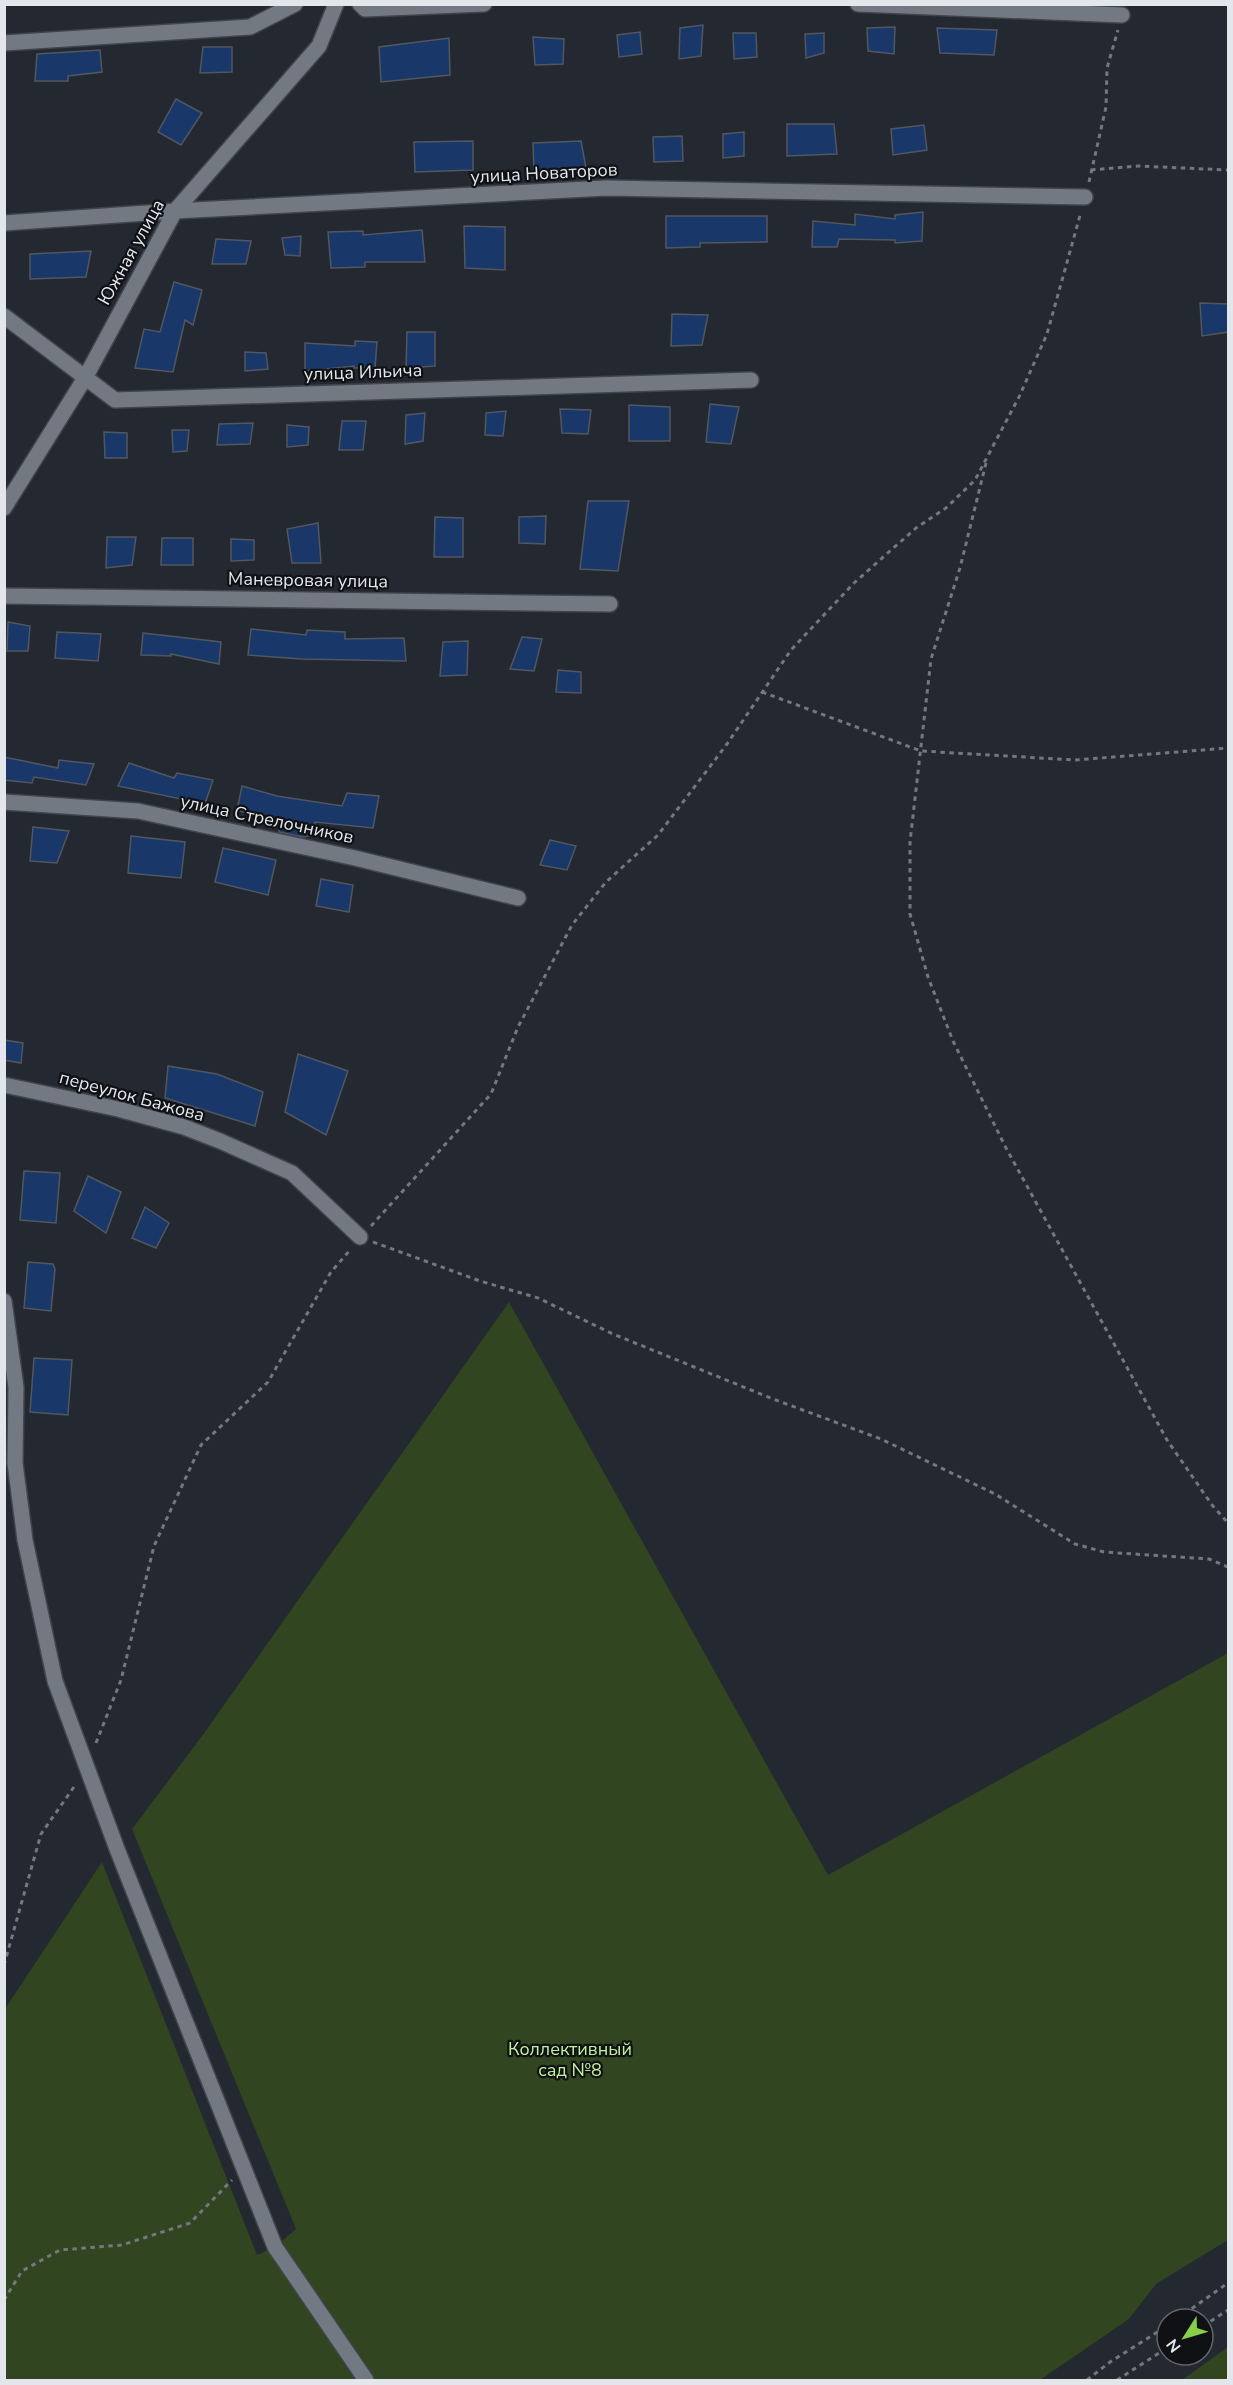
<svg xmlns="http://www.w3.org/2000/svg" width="1233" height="2385" viewBox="0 0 1233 2385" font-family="'Nunito Sans',sans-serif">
	<rect width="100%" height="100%" fill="#242830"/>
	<!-- green -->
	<g fill="#304520">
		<polygon points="509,1302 828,1875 1228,1653 1228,2240 1156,2284 1129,2319 1040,2380 5,2380 5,2009 102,1862 257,2255 275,2247 296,2229 132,1829 202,1736"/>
		<polygon points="1228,2347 1228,2380 1182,2380"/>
	</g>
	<!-- building -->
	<g fill="#1a376a" stroke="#51575f" stroke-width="1.5">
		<polygon points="703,25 701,56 679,59 680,28"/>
		<polygon points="895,27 894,54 868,51 867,28"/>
		<polygon points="937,28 997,30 994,55 940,53"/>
		<polygon points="640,32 642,54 619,57 617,35"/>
		<polygon points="733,33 756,33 757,57 734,59"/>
		<polygon points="824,33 824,53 806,58 805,34"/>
		<polygon points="533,37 564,39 563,64 535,65"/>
		<polygon points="449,38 450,75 381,82 379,47"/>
		<polygon points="203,47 232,47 232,72 200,73"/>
		<polygon points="100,50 102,72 68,76 68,81 35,81 37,54"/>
		<polygon points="176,99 202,113 181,145 158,132"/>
		<polygon points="787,124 834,124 837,154 787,156"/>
		<polygon points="924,125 927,150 893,155 891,129"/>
		<polygon points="744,132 744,156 723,158 723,134"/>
		<polygon points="682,136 683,161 654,162 653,137"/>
		<polygon points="473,141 473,170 415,172 414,142"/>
		<polygon points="581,141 586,168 534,172 533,143"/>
		<polygon points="923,212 922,241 895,243 895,240 839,239 837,247 812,247 813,221 855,225 855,214 895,219 895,215"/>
		<polygon points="666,216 767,216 767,242 700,243 700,247 666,248"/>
		<polygon points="464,226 505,227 505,270 465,268"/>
		<polygon points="422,230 425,262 365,262 365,267 331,268 328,232 363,231 363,235"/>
		<polygon points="301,236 300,256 285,255 282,238"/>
		<polygon points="216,239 251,241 246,264 212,264"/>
		<polygon points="91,251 86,277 30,279 30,254"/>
		<polygon points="174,282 202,290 193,325 185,320 173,372 135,368 144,329 160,332"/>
		<polygon points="1200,303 1228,304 1228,332 1202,336"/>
		<polygon points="672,314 708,315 702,345 671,346"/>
		<polygon points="407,332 435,332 435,366 406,368"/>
		<polygon points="355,341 377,342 375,368 354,368 354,366 305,371 305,343 355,346"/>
		<polygon points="245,352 266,353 268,369 245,371"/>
		<polygon points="710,404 739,407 731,444 706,442"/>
		<polygon points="629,405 670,407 670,441 629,441"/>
		<polygon points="560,409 591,410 588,434 562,433"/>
		<polygon points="506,411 503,436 485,435 486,413"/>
		<polygon points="425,413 423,441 405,444 406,415"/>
		<polygon points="342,421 366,421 363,450 339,450"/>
		<polygon points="253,423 250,444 217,445 219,424"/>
		<polygon points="287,425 309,427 308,445 287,447"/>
		<polygon points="172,430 189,430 187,451 173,452"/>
		<polygon points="104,432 127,433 127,458 105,458"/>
		<polygon points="588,501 629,501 618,571 580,569"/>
		<polygon points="546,516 545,544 519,543 519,517"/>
		<polygon points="435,517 463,518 463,557 434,557"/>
		<polygon points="318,523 321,563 292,563 287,529"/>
		<polygon points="107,537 136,537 132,565 106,568"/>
		<polygon points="162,538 193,538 193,565 161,565"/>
		<polygon points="231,539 254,540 254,560 231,561"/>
		<polygon points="8,622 30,626 28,651 7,651"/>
		<polygon points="251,629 306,635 307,630 345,632 345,639 404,638 406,661 301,659 248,655"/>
		<polygon points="57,632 101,634 98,661 55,658"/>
		<polygon points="143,633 221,642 219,664 171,654 171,656 141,655"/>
		<polygon points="522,637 542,639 534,671 510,669"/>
		<polygon points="468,641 467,675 440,676 443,642"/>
		<polygon points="558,670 581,672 581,693 556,692"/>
		<polygon points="4,757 58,768 59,760 94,764 86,785 34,777 32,783 4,780"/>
		<polygon points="129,763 174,778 177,773 213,780 205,804 118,786"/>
		<polygon points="242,786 277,796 342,806 347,793 379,796 373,828 315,822 314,835 303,837 279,832 281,823 237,810"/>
		<polygon points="33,827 69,831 57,863 30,861"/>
		<polygon points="131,836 185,842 181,878 128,873"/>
		<polygon points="550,840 576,846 567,870 540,865"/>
		<polygon points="223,848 276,860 268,895 215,882"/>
		<polygon points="321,879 353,885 349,912 316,906"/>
		<polygon points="4,1040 23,1043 21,1063 4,1060"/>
		<polygon points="298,1054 348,1071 326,1135 285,1112"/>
		<polygon points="168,1066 217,1074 263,1092 255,1126 165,1098"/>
		<polygon points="24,1171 60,1173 56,1223 20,1220"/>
		<polygon points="88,1176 121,1192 106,1233 74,1211"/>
		<polygon points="145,1207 169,1223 156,1248 132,1238"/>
		<polygon points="28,1262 53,1264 55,1269 51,1311 24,1308"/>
		<polygon points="34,1358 72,1360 68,1415 30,1412"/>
	</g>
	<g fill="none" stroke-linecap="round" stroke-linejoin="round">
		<defs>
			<g id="street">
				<polyline points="360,4 365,9 484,4"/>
				<polyline points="858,4 1122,15"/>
				<polyline points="4,43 250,27 295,4"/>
				<polyline points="4,223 175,211 606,188 1085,197"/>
				<polyline points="4,316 115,400 751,380"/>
				<polyline points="4,508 85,378 175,211 319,46 336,4"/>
				<polyline points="4,596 610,604"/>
				<polyline points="4,802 138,811 355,858 518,898"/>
				<polyline points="4,1085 118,1109 184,1127 220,1141 292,1173 360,1237"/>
				<polyline points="4,1301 16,1387 15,1463 25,1540 55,1681 117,1849 275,2247 366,2380"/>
			</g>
		</defs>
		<!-- street casing -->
		<use href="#street" stroke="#40444b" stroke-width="18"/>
		<!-- path -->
		<g stroke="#74777e" stroke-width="3" stroke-dasharray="4.5 4.5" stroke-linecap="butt">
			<polyline points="1091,170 1138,166 1228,170"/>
			<polyline points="1089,182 1106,107 1107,68 1118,30"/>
			<polyline points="986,463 960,568 931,659 910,842 910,914 928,977 953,1041 1006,1148 1167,1440 1212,1505 1228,1523"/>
			<polyline points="762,692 921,751 1075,760 1228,748"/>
			<polyline points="371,1226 491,1094 518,1027 572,925 606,882 658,835 727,744 791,650 854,583 916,528 946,508 975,480 1019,397 1047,334 1081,212"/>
			<polyline points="373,1242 480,1281 538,1298 613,1334 773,1399 881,1439 995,1494 1075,1544 1104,1552 1209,1559 1228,1567"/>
			<polyline points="96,1743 121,1680 154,1546 201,1445 268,1382 331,1272 351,1249"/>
			<polyline points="4,1965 41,1834 76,1784"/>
			<polyline points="4,2300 22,2271 60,2250 122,2245 190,2223 232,2180"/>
			<polyline points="1177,2319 1228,2283"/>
			<polyline points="1203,2326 1228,2310"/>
			<polyline points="1087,2380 1110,2362 1167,2326"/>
			<polyline points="1117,2380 1167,2348"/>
		</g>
		<!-- street -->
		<use href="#street" stroke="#737982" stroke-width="15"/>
	</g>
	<g text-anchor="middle" stroke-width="4.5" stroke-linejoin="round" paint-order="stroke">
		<!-- street labels -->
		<g font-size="18" fill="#e3e6eb" stroke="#0f1114">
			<text transform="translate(544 173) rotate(-3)" y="6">улица Новаторов</text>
			<text transform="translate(131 252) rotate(-61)" y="6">Южная улица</text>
			<text transform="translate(363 372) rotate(-2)" y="6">улица Ильича</text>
			<text transform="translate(308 580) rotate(1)" y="6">Маневровая улица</text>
			<text transform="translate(267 819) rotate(12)" y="6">улица Стрелочников</text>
			<text transform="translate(132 1096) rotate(15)" y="6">переулок Бажова</text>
		</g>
		<!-- park labels -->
		<g font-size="18" fill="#c0f29a" stroke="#0f1114">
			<text x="570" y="2055">Коллективный<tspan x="570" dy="21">сад №8</tspan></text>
		</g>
	</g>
	<!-- border -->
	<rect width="1233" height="2385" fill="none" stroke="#e3e6eb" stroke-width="12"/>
	<!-- north arrow -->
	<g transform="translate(1185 2337) rotate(233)"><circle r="28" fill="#0f1114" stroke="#64666a" stroke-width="1.5"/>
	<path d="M0-4.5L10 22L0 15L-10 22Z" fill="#88cf49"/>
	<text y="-9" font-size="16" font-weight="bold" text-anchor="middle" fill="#e3e6eb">N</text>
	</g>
</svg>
